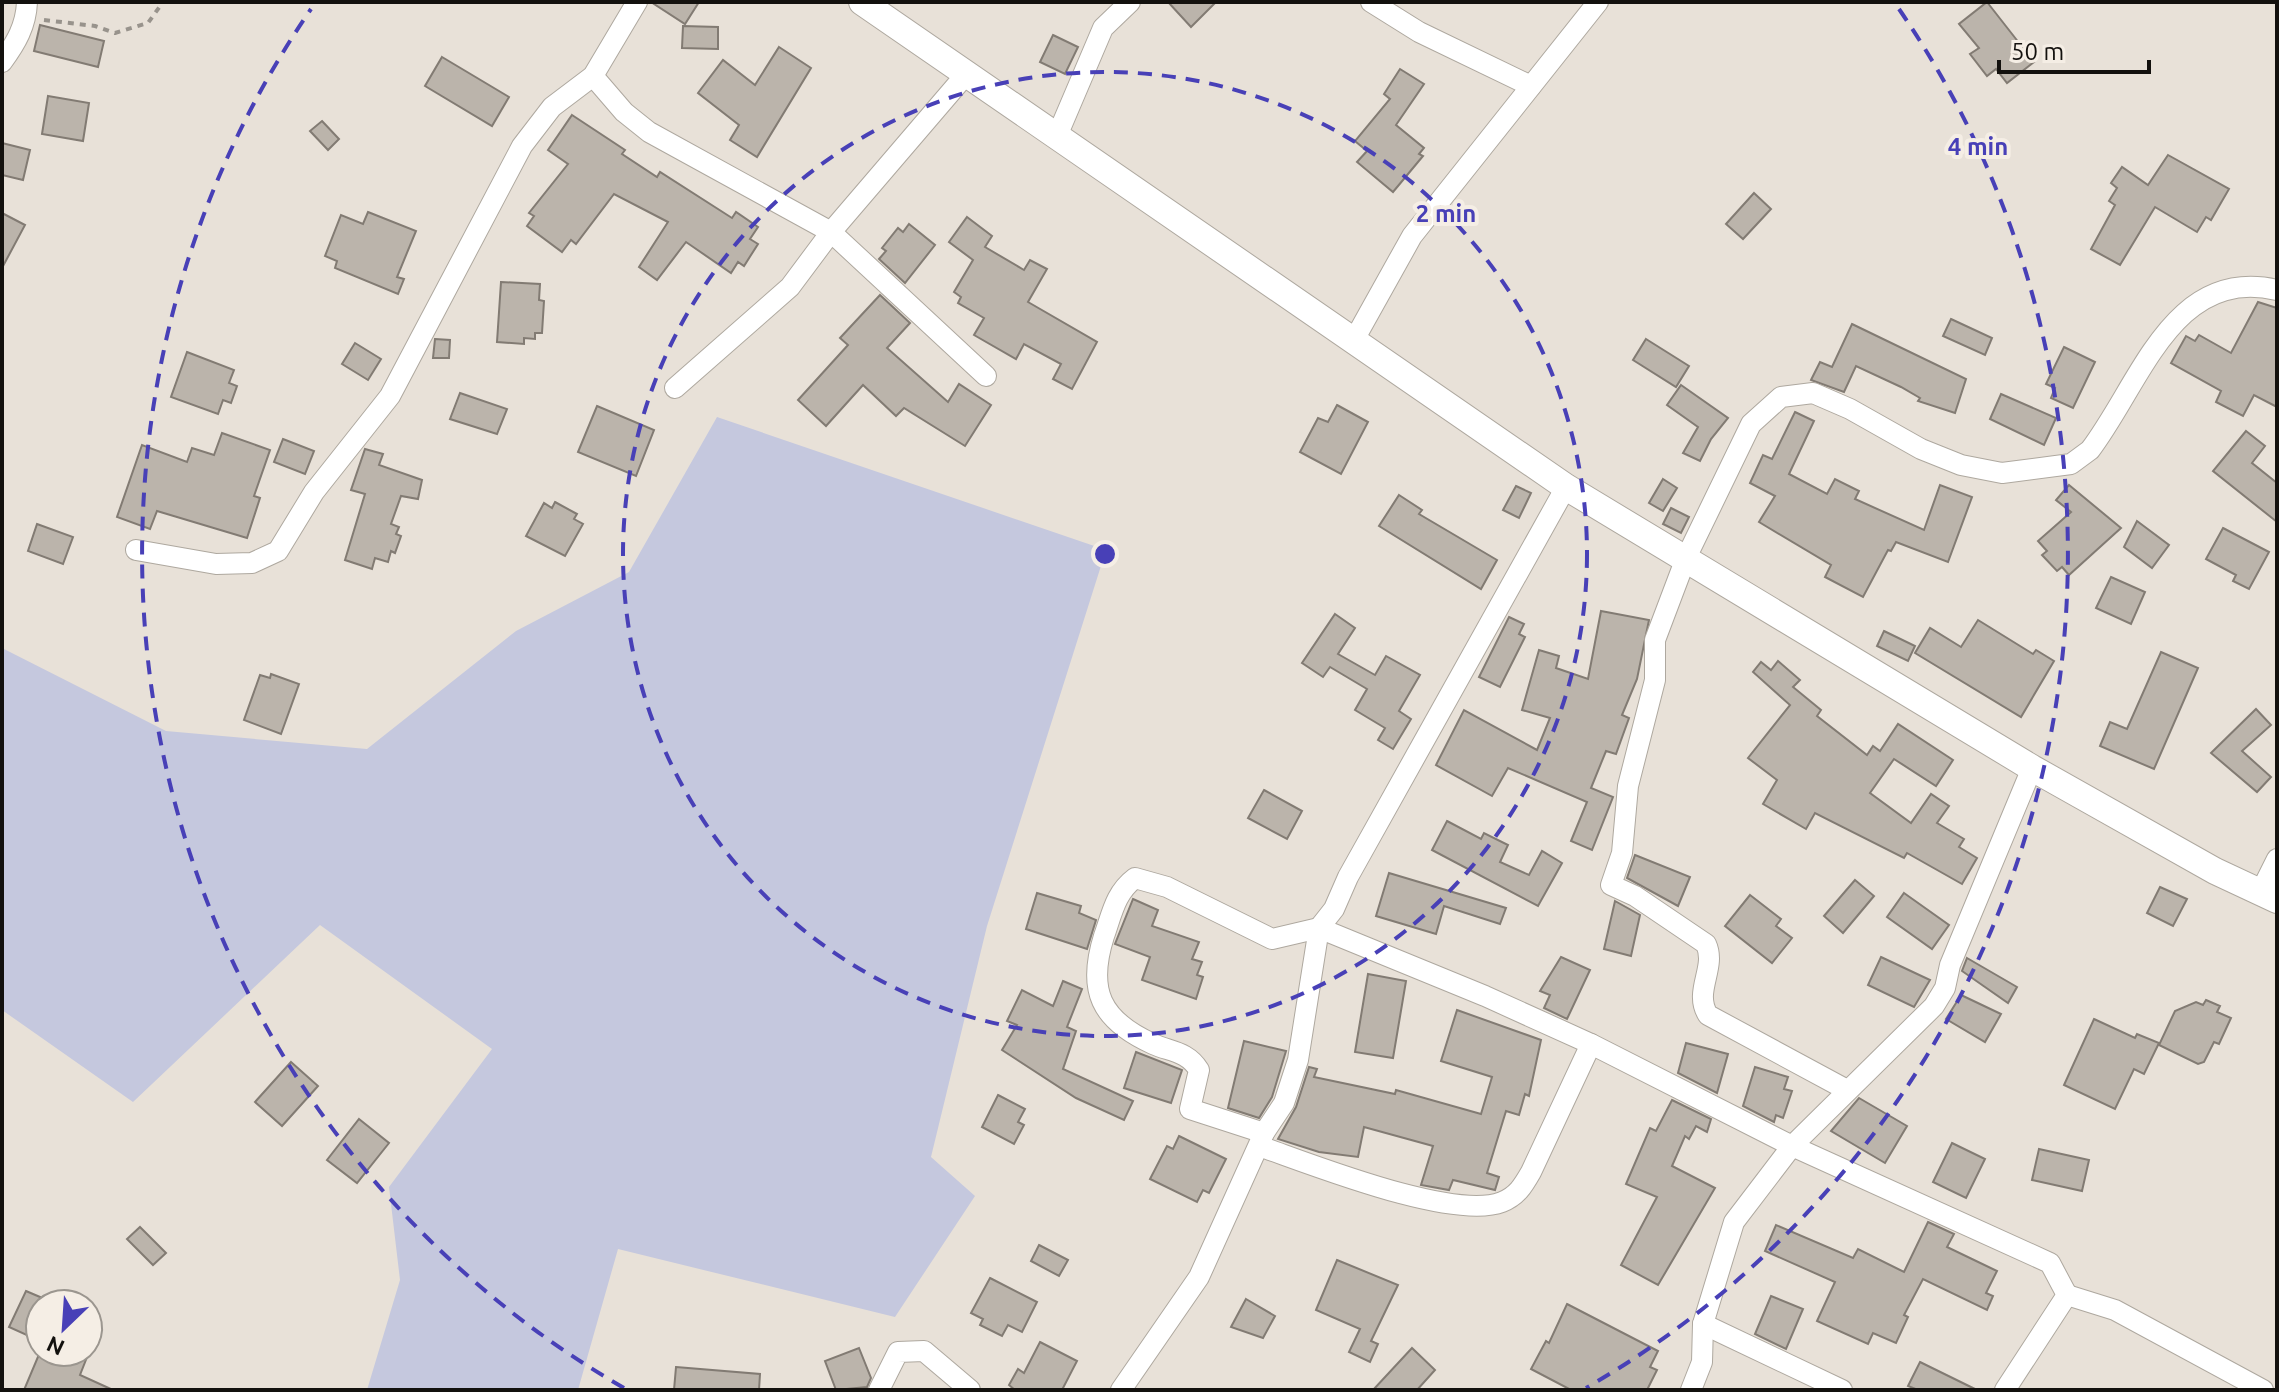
<svg xmlns="http://www.w3.org/2000/svg" width="2279" height="1392" viewBox="0 0 2279 1392" font-family="Ubuntu,sans-serif">
	<rect width="100%" height="100%" fill="#e8e1d8"/>
	<!-- green -->
	<polygon fill="#c5c8de" points="717,417 1106,550 987,926 931,1157 975,1196 895,1317 618,1249 578,1390 367,1390 400,1280 389,1187 492,1049 320,925 133,1102 2,1010 2,648 166,731 367,749 516,631 629,572"/>
	<!-- building -->
	<g fill="#bbb4ab" stroke="#827b73" stroke-width="2">
		<polygon points="651,2 699,2 685,24"/>
		<polygon points="1168,2 1216,2 1191,27"/>
		<polygon points="1987,2 2034,62 2007,83 1996,69 1987,76 1970,54 1979,48 1959,24"/>
		<polygon points="40,25 104,41 98,67 34,51"/>
		<polygon points="683,26 718,27 718,49 682,48"/>
		<polygon points="1053,35 1078,47 1065,74 1040,62"/>
		<polygon points="779,47 811,68 757,157 730,140 739,125 698,93 723,60 755,85"/>
		<polygon points="442,57 509,97 492,126 425,86"/>
		<polygon points="1400,69 1424,84 1396,125 1424,148 1419,154 1423,156 1393,192 1357,162 1367,151 1355,141 1390,99 1384,94"/>
		<polygon points="48,96 89,103 83,141 42,134"/>
		<polygon points="572,115 625,150 622,154 657,177 660,172 732,218 736,212 758,227 750,239 758,244 744,266 738,262 731,273 686,242 657,280 639,267 668,222 614,194 576,244 571,240 562,252 527,226 534,216 529,213 568,164 548,150"/>
		<polygon points="322,121 339,139 328,150 310,131"/>
		<polygon points="2,143 30,150 23,180 2,175"/>
		<polygon points="2168,155 2229,189 2211,220 2206,217 2197,232 2155,207 2120,265 2091,249 2115,205 2109,201 2117,188 2111,183 2122,167 2148,185"/>
		<polygon points="1754,193 1771,209 1743,239 1726,224"/>
		<polygon points="368,212 416,231 397,277 404,279 398,294 335,268 337,261 325,256 341,215 363,224"/>
		<polygon points="2,213 25,225 2,268"/>
		<polygon points="967,217 992,236 985,247 1024,270 1030,260 1047,269 1028,302 1097,342 1072,389 1053,379 1061,364 1024,344 1016,359 974,335 984,318 958,303 961,297 954,292 973,260 949,242"/>
		<polygon points="909,224 935,245 905,283 879,259 886,251 882,248 898,228 903,232"/>
		<polygon points="501,282 540,284 539,300 544,301 542,333 535,333 535,339 524,338 524,344 497,342"/>
		<polygon points="880,295 910,323 887,348 948,402 959,384 991,405 965,446 904,408 896,416 863,385 826,426 798,400 848,345 840,338"/>
		<polygon points="2258,302 2277,308 2277,407 2254,395 2243,416 2216,402 2221,391 2171,363 2186,336 2195,341 2199,335 2231,353"/>
		<polygon points="1951,319 1992,338 1985,355 1943,336"/>
		<polygon points="1852,324 1966,379 1955,413 1918,401 1920,398 1901,387 1856,366 1844,392 1811,380 1820,362 1832,367"/>
		<polygon points="435,339 450,340 449,358 433,358"/>
		<polygon points="1646,339 1689,366 1676,387 1633,360"/>
		<polygon points="355,343 381,359 368,380 342,364"/>
		<polygon points="2064,347 2095,362 2073,408 2051,398 2055,388 2046,384"/>
		<polygon points="187,352 234,370 229,383 237,386 231,403 223,400 218,414 171,397"/>
		<polygon points="1681,385 1728,418 1711,439 1700,461 1683,453 1698,427 1667,405"/>
		<polygon points="460,393 507,409 497,434 450,419"/>
		<polygon points="2001,394 2056,418 2044,445 1990,419"/>
		<polygon points="1337,405 1368,422 1341,474 1300,452 1318,418 1328,422"/>
		<polygon points="597,406 654,430 636,476 578,452"/>
		<polygon points="1795,412 1814,421 1789,474 1827,494 1835,479 1859,491 1855,499 1924,530 1940,485 1972,497 1948,562 1896,542 1891,551 1888,550 1863,597 1825,577 1831,565 1759,522 1775,496 1750,483 1763,455 1772,459"/>
		<polygon points="2246,431 2265,446 2252,463 2277,483 2277,522 2213,471"/>
		<polygon points="222,433 270,450 254,496 260,498 247,538 157,511 150,529 117,517 142,445 187,462 192,448 214,455"/>
		<polygon points="283,439 314,451 305,474 274,462"/>
		<polygon points="365,449 383,454 379,465 422,480 418,499 401,496 391,524 399,527 396,534 401,536 395,553 391,551 388,562 375,558 372,569 345,560 365,494 351,490"/>
		<polygon points="1663,479 1677,488 1663,511 1649,503"/>
		<polygon points="2069,485 2121,528 2069,575 2062,567 2057,571 2042,555 2047,551 2038,541 2071,512 2056,500"/>
		<polygon points="1516,486 1531,493 1519,518 1503,510"/>
		<polygon points="1399,495 1422,510 1419,514 1497,560 1481,589 1379,526"/>
		<polygon points="555,502 577,514 574,519 583,524 565,556 526,536 544,503 552,508"/>
		<polygon points="1671,508 1689,517 1681,533 1663,524"/>
		<polygon points="2137,521 2169,545 2152,568 2124,547"/>
		<polygon points="37,524 73,537 63,564 28,551"/>
		<polygon points="2223,528 2269,552 2249,589 2233,581 2236,575 2206,559"/>
		<polygon points="2111,577 2145,592 2131,624 2096,608"/>
		<polygon points="1601,611 1649,620 1637,679 1622,715 1629,718 1616,754 1606,751 1591,788 1613,797 1592,850 1571,841 1587,802 1508,768 1492,796 1436,765 1464,710 1537,750 1550,718 1522,710 1539,650 1559,656 1556,668 1588,679"/>
		<polygon points="1335,614 1355,628 1338,654 1375,675 1386,656 1420,675 1399,711 1411,719 1393,749 1378,740 1385,728 1355,710 1367,689 1330,667 1323,677 1302,663"/>
		<polygon points="1509,617 1524,624 1519,634 1525,637 1500,687 1479,677"/>
		<polygon points="1978,620 2033,654 2036,650 2054,661 2021,717 1915,653 1930,628 1961,647"/>
		<polygon points="1884,631 1915,646 1908,661 1877,646"/>
		<polygon points="2161,652 2198,668 2154,769 2100,746 2110,722 2127,729"/>
		<polygon points="1778,661 1800,680 1793,687 1821,710 1817,716 1867,755 1873,746 1880,751 1898,724 1953,760 1936,786 1894,759 1870,793 1911,823 1931,794 1949,806 1937,823 1964,839 1959,847 1977,858 1962,884 1907,853 1904,858 1815,813 1806,829 1763,804 1777,780 1748,758 1790,705 1753,672 1761,662 1771,670"/>
		<polygon points="271,674 299,684 281,734 244,720 260,675 270,678"/>
		<polygon points="2256,709 2271,725 2242,751 2271,777 2257,792 2211,753"/>
		<polygon points="1264,790 1302,811 1287,839 1248,818"/>
		<polygon points="1447,821 1481,839 1484,833 1508,845 1500,862 1529,875 1542,851 1562,863 1538,906 1432,850"/>
		<polygon points="1635,855 1690,877 1678,906 1627,878"/>
		<polygon points="1389,873 1506,908 1500,924 1444,906 1436,934 1376,916"/>
		<polygon points="1855,880 1874,896 1843,933 1824,916"/>
		<polygon points="2160,887 2187,899 2173,926 2147,913"/>
		<polygon points="1037,893 1081,906 1079,913 1096,920 1087,949 1026,929"/>
		<polygon points="1904,893 1949,925 1932,949 1887,917"/>
		<polygon points="1750,895 1781,919 1776,926 1792,938 1772,963 1725,926"/>
		<polygon points="1133,899 1158,910 1152,926 1199,942 1192,959 1202,962 1197,975 1203,977 1196,999 1142,980 1150,957 1115,944"/>
		<polygon points="1615,901 1640,915 1631,956 1604,949"/>
		<polygon points="1561,957 1590,970 1567,1019 1544,1008 1550,995 1540,991"/>
		<polygon points="1881,957 1930,980 1914,1007 1868,985"/>
		<polygon points="1967,958 2017,987 2008,1003 1962,971"/>
		<polygon points="1368,974 1406,981 1393,1058 1355,1052"/>
		<polygon points="1063,981 1082,989 1067,1027 1076,1031 1063,1069 1133,1101 1124,1120 1076,1098 1002,1050 1017,1025 1007,1021 1022,990 1053,1006"/>
		<polygon points="1961,995 2001,1014 1985,1042 1946,1019"/>
		<polygon points="2206,1000 2220,1006 2217,1012 2231,1018 2219,1044 2214,1042 2204,1062 2198,1064 2159,1045 2175,1011 2196,1002 2203,1005"/>
		<polygon points="1457,1010 1541,1040 1529,1096 1525,1094 1519,1115 1506,1111 1487,1173 1499,1177 1495,1190 1453,1180 1449,1190 1421,1185 1433,1146 1364,1127 1358,1157 1319,1152 1278,1139 1296,1107 1309,1067 1317,1069 1314,1077 1395,1094 1396,1090 1481,1114 1492,1077 1441,1061"/>
		<polygon points="2094,1019 2135,1038 2137,1034 2159,1043 2144,1074 2134,1069 2115,1109 2064,1085"/>
		<polygon points="1244,1041 1286,1051 1272,1097 1259,1118 1228,1108"/>
		<polygon points="1686,1043 1728,1054 1717,1093 1678,1073"/>
		<polygon points="1136,1052 1182,1070 1171,1103 1124,1088"/>
		<polygon points="291,1062 318,1086 282,1126 255,1102"/>
		<polygon points="1755,1067 1788,1077 1784,1089 1792,1091 1783,1118 1776,1115 1774,1122 1743,1106"/>
		<polygon points="998,1095 1025,1109 1018,1122 1024,1125 1014,1144 982,1127"/>
		<polygon points="1859,1098 1907,1126 1885,1163 1831,1131"/>
		<polygon points="1672,1100 1711,1119 1707,1132 1696,1126 1689,1139 1685,1136 1672,1166 1715,1188 1658,1285 1621,1265 1657,1197 1626,1184 1650,1128 1656,1131"/>
		<polygon points="359,1119 389,1143 357,1183 327,1160"/>
		<polygon points="1179,1136 1226,1159 1209,1193 1203,1190 1197,1202 1150,1179 1167,1146 1173,1149"/>
		<polygon points="1952,1143 1985,1159 1966,1198 1933,1182"/>
		<polygon points="2039,1149 2089,1160 2082,1191 2032,1180"/>
		<polygon points="1928,1222 1954,1234 1947,1247 1997,1271 1986,1293 1993,1296 1987,1310 1923,1279 1904,1315 1908,1317 1896,1343 1873,1333 1868,1344 1817,1321 1835,1282 1765,1251 1776,1225 1853,1258 1858,1249 1904,1272"/>
		<polygon points="140,1227 166,1253 153,1265 127,1239"/>
		<polygon points="1039,1245 1068,1260 1059,1276 1031,1261"/>
		<polygon points="1337,1260 1398,1285 1371,1341 1378,1344 1370,1362 1349,1352 1360,1329 1316,1310"/>
		<polygon points="990,1278 1037,1302 1022,1332 1008,1325 1002,1336 980,1325 983,1319 971,1313"/>
		<polygon points="26,1291 40,1297 40,1341 9,1327"/>
		<polygon points="1771,1296 1803,1309 1786,1349 1755,1334"/>
		<polygon points="1246,1299 1275,1316 1263,1338 1231,1327"/>
		<polygon points="1567,1304 1658,1351 1650,1367 1657,1370 1647,1390 1571,1390 1531,1369 1546,1341 1549,1343"/>
		<polygon points="1040,1342 1077,1361 1062,1390 1015,1390 1009,1385 1018,1369 1024,1373"/>
		<polygon points="859,1348 871,1378 867,1387 836,1390 825,1361"/>
		<polygon points="1412,1348 1435,1370 1417,1390 1373,1390"/>
		<polygon points="40,1352 89,1352 80,1375 113,1390 24,1390"/>
		<polygon points="1920,1362 1977,1390 1918,1390 1908,1386"/>
		<polygon points="676,1367 760,1374 759,1390 674,1390"/>
	</g>
	<g fill="none" stroke-linecap="round" stroke-linejoin="round">
		<defs>
			<g id="minor">
				<polyline points="1371,2 1419,32 1531,86"/>
				<path d="M2,62C16,43 26,26 27,2"/>
				<polyline points="593,76 624,112 649,132 831,232 986,376"/>
				<polyline points="1057,136 1103,28 1130,2"/>
				<polyline points="1354,340 1412,236 1598,2"/>
				<polyline points="675,388 790,287 831,232 968,72"/>
				<polyline points="136,550 216,564 252,563 278,551 314,492 390,396 522,146 552,107 593,76 637,2"/>
				<polyline points="2260,893 2277,859"/>
				<path d="M1847,1090L1708,1015C1693,991 1717,968 1706,944L1635,896L1611,885L1622,853L1628,786L1655,680V640L1686,558L1751,424L1781,397L1813,393L1850,409L1921,449L1961,465L2002,473L2071,464L2090,450C2141,383 2173,266 2277,290"/>
				<path d="M1264,1133L1190,1109L1199,1070C1187,1051 1171,1052 1153,1044C1100,1020 1087,990 1104,936C1112,914 1115,893 1135,878L1167,887L1272,939L1319,928L1485,996L1591,1044L1792,1146L2050,1263L2067,1295L2005,1390"/>
				<path d="M1259,1146C1311,1164 1453,1221 1502,1202C1517,1196 1523,1186 1531,1172L1591,1044"/>
				<polyline points="2067,1295 2115,1310 2263,1390"/>
				<polyline points="1703,1324 1842,1390"/>
				<polyline points="879,1390 898,1352 924,1351 970,1390"/>
				<polyline points="1121,1390 1199,1277 1264,1133 1284,1103 1298,1060 1319,928 1334,909 1348,877 1566,487"/>
				<polyline points="1691,1390 1702,1362 1703,1324 1734,1222 1792,1146 1934,1006 1945,988 1950,965 2032,768"/>
			</g>
			<polyline id="tertiary" points="862,2 1566,487 2032,768 2215,871 2277,900"/>
		</defs>
		<!-- minor casing -->
		<use href="#minor" stroke="#aea89f" stroke-width="22"/>
		<!-- tertiary casing -->
		<use href="#tertiary" stroke="#aea89f" stroke-width="28"/>
		<!-- path -->
		<polyline stroke="#98938c" stroke-width="4" stroke-dasharray="6 6" stroke-linecap="butt" points="44,20 95,26 115,33 148,23 163,2"/>
		<!-- minor -->
		<use href="#minor" stroke="#fff" stroke-width="20"/>
		<!-- tertiary -->
		<use href="#tertiary" stroke="#fff" stroke-width="26"/>
	</g>
	<!-- distance rings -->
	<g fill="none" stroke="#4840b7" stroke-width="4" stroke-dasharray="14 10">
		<circle cx="1105" cy="554" r="482"/>
		<path d="M624 1388A963 963 0 0 1 311 9M1899 9A963 963 0 0 1 1586 1388"/>
	</g>
	<circle cx="1105" cy="554" r="12" fill="#4840b7" stroke="#f5eee5" stroke-width="4"/>
	<g font-size="24" text-anchor="middle" font-weight="bold" fill="#4840b7" stroke="#f5eee5" stroke-width="8" stroke-linejoin="round" paint-order="stroke">
		<text x="1978" y="155">4 min</text>
		<text x="1446" y="222">2 min</text>
	</g>
	<!-- border -->
	<rect width="2279" height="1392" fill="none" stroke="#13110e" stroke-width="8"/>
	<!-- north arrow -->
	<g transform="translate(64 1328) rotate(205)"><circle r="38" fill="#f5eee5" stroke="#9b968f" stroke-width="2"/>
	<path d="M0-6L14 30L0 20L-14 30Z" fill="#4840b7"/>
	<text y="-12" font-size="22" font-weight="bold" text-anchor="middle" fill="#13110e">N</text>
	</g>
	<!-- scale -->
	<path d="M1999 60v12h150v-12" fill="none" stroke="#13110e" stroke-width="4"/>
	<text x="2011" y="60" font-size="24" fill="#13110e" stroke="#f5eee5" stroke-width="6" paint-order="stroke">50 m</text>
</svg>
